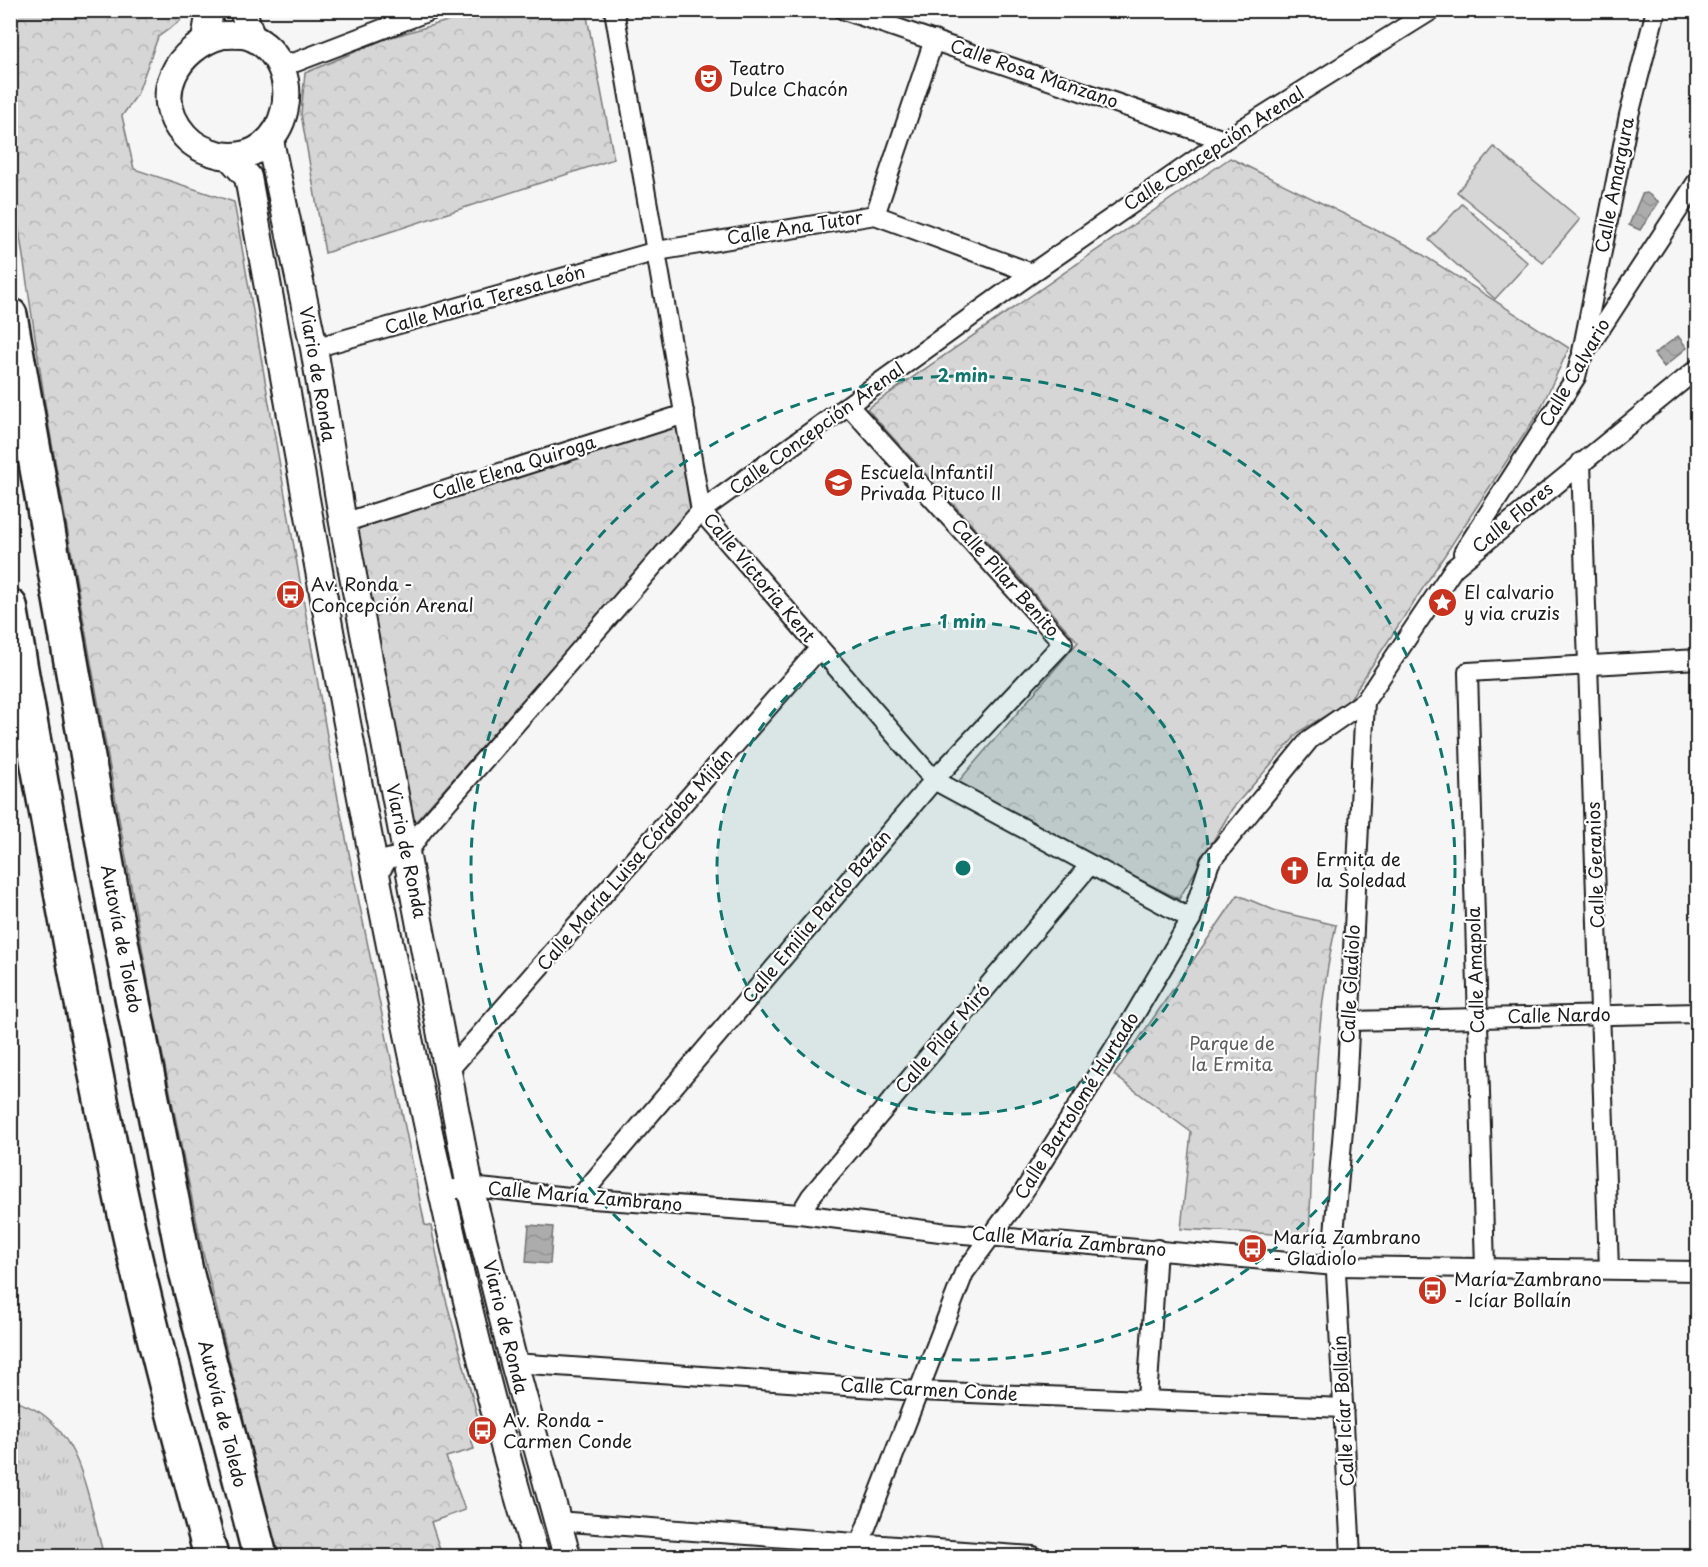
<svg xmlns="http://www.w3.org/2000/svg" width="1708" height="1567" viewBox="0 0 1708 1567" font-family="'Playpen Sans',sans-serif">
	<defs>
		<pattern id="grass-tufts" width="24" height="20" patternUnits="userSpaceOnUse" patternTransform="scale(1.5)"><rect width="24" height="20" fill="#d6d6d6"/><path d="M3 7l-1-3M5 7V3M7 7l1-3M15 17l-1-3M17 17v-4M19 17l1-3" fill="none" stroke="#b7b7b7"/></pattern>
		<pattern id="forest-crowns" width="20" height="18" patternUnits="userSpaceOnUse" patternTransform="scale(1.5)"><rect width="20" height="18" fill="#d6d6d6"/><path d="M2 6a3 3 0 1 1 6 0M12 15a3 3 0 1 1 6 0" fill="none" stroke="#b7b7b7"/></pattern>
		<pattern id="water-waves" width="16" height="10" patternUnits="userSpaceOnUse" patternTransform="scale(1.5)"><rect width="16" height="10" fill="#acacac"/><path d="M0 5q4-4 8 0t8 0" fill="none" stroke="#939393"/></pattern>
	</defs>
	<rect width="100%" height="100%" fill="#f6f6f6"/>
	<filter id="ink" filterUnits="userSpaceOnUse"><feTurbulence type="fractalNoise" baseFrequency=".0167" numOctaves="2"/><feDisplacementMap in="SourceGraphic" scale="12" xChannelSelector="R" yChannelSelector="G"/><feConvolveMatrix kernelMatrix="1 2 1 2 8 2 1 2 1" color-interpolation-filters="sRGB"/></filter>
	<g filter="url(#ink)">
		<!-- grass -->
		<path fill="url(#grass-tufts)" stroke="#797979" stroke-width="1.5" d="M11,1399C20,1403 32,1407 41,1413C84,1443 90,1509 104,1556H11Z"/>
		<!-- forest -->
		<g fill="url(#forest-crowns)" stroke="#797979" stroke-width="1.5">
			<polygon points="11,10 184,11 180,21 158,37 137,95 122,116 134,169 234,202 338,799 425,1225 431,1226 445,1296 479,1422 468,1428 474,1449 446,1457 465,1510 431,1522 442,1556 279,1556 267,1516 203,1253 152,1003 47,416 13,190"/>
			<polygon points="486,10 586,11 614,159 325,253 301,114 305,73 388,38"/>
			<polygon points="1230,158 1409,246 1569,348 1539,412 1348,702 1300,731 1232,809 1179,899 1106,863 958,782 1078,642 867,409"/>
			<polygon points="682,422 692,508 395,845 343,532"/>
			<path d="M1238,895L1276,911L1336,925C1313,1026 1314,1133 1309,1236L1181,1229L1191,1132L1114,1075Z"/>
		</g>
		<!-- pitch -->
		<g fill="#d6d6d6" stroke="#797979" stroke-width="1.5">
			<polygon points="1494,147 1580,219 1543,263 1457,192"/>
			<polygon points="1462,204 1528,263 1495,299 1429,240"/>
		</g>
		<!-- water -->
		<g fill="url(#water-waves)" stroke="#727272" stroke-width="1.5">
			<polygon points="1647,193 1659,202 1640,230 1629,225 1642,194"/>
			<polygon points="1678,336 1687,348 1664,367 1654,354"/>
			<polygon points="529,1225 553,1227 550,1264 526,1262"/>
		</g>
		<g fill="none" stroke-linecap="round" stroke-linejoin="round">
			<defs>
				<g id="minor">
					<polyline points="614,10 701,511 934,780 1191,919"/>
					<polyline points="844,10 1224,140"/>
					<polyline points="278,63 296,62 432,10"/>
					<polyline points="875,215 934,40"/>
					<polyline points="314,348 657,251 875,215 1032,273"/>
					<polyline points="1582,352 1629,115 1656,10"/>
					<polyline points="1581,462 1609,1269"/>
					<polyline points="343,523 685,414"/>
					<polyline points="1463,553 1576,377 1580,360 1698,180"/>
					<polyline points="376,878 388,859 407,854 423,830 701,511 1032,273 1224,140 1432,10"/>
					<polyline points="1350,1021 1698,1013"/>
					<polyline points="449,1070 819,649"/>
					<polyline points="442,1191 470,1187 579,1198 800,1214 940,1232 1336,1266 1698,1271"/>
					<polyline points="579,1198 934,780 1063,643 849,406"/>
					<polyline points="800,1214 811,1196 1089,866"/>
					<polyline points="1485,1268 1468,672 1698,659"/>
					<polyline points="514,1363 919,1391 1344,1408"/>
					<polyline points="1147,1400 1157,1249"/>
					<polyline points="556,1521 1033,1556"/>
					<polyline points="855,1556 964,1273 1021,1196 1128,1026 1191,919 1210,862 1310,739 1365,701 1454,568 1698,368"/>
					<polyline points="1351,1556 1334,1234 1346,1095 1365,701"/>
				</g>
				<g id="secondary">
					<polyline points="243,10 251,37"/>
					<path d="M223,35C231,35 243,34 251,37C311,64 290,167 221,155C207,152 195,147 185,136C149,96 177,47 223,35Z"/>
					<polyline points="205,40 210,10"/>
					<polyline points="270,141 314,348 343,523 470,1187 514,1363 567,1556"/>
					<path d="M229,156L248,177C300,463 349,749 408,1034C445,1209 483,1385 536,1556"/>
				</g>
				<g id="motorway">
					<polyline points="10,315 115,911 186,1271 260,1556"/>
					<path d="M10,606C41,785 73,965 110,1144C138,1282 175,1420 211,1556"/>
				</g>
			</defs>
			<!-- minor casing -->
			<use href="#minor" stroke="#1c1c1c" stroke-width="22"/>
			<!-- secondary casing -->
			<use href="#secondary" stroke="#1c1c1c" stroke-width="30"/>
			<!-- motorway casing -->
			<use href="#motorway" stroke="#1c1c1c" stroke-width="38"/>
			<!-- minor -->
			<use href="#minor" stroke="#fff" stroke-width="18"/>
			<!-- secondary -->
			<use href="#secondary" stroke="#fff" stroke-width="26"/>
			<!-- motorway -->
			<use href="#motorway" stroke="#fff" stroke-width="33"/>
		</g>
	</g>
	<!-- distance rings -->
	<circle cx="963" cy="868" r="246" fill="#0f766e" fill-opacity=".12"/>
	<g fill="none" stroke="#0f766e" stroke-width="3" stroke-dasharray="10 8">
		<circle cx="963" cy="868" r="246"/>
		<circle cx="963" cy="868" r="492"/>
	</g>
	<!-- icons -->
	<defs>
		<symbol id="theatre-disc" viewBox="-11 -11 22 22"><circle r="9.5" fill="#c8321e" stroke="#fff"/><path d="M-5-5.5Q0-4 5-5.5V0Q5 5 0 6Q-5 5-5 0ZM-3.3-2.5H-1v1.5H-3.3ZM1-2.5H3.3v1.5H1ZM-2.8 1Q0 5.5 2.8 1Z" fill="#fff"/></symbol>
		<symbol id="school-disc" viewBox="-11 -11 22 22"><circle r="9.5" fill="#c8321e" stroke="#fff"/><path d="M0-5L7-2L0 1L-7-2ZM-4 1L0 2.5L4 1V4Q0 6-4 4Z" fill="#fff"/></symbol>
		<symbol id="bus-disc" viewBox="-11 -11 22 22"><circle r="9.5" fill="#c8321e" stroke="#fff"/><path d="M-5-6H5V4H4V6H2V4H-2V6H-4V4H-5ZM-3.5-4V0h7V-4ZM-3.5 1.2v1.5H-2V1.2ZM2 1.2v1.5H3.5V1.2Z" fill="#fff"/></symbol>
		<symbol id="sight-disc" viewBox="-11 -11 22 22"><circle r="9.5" fill="#c8321e" stroke="#fff"/><path d="M0-6L1.8-2.2L6-1.7L2.9 1.2L3.7 5.4L0 3.3L-3.7 5.4L-2.9 1.2L-6-1.7L-1.8-2.2Z" fill="#fff"/></symbol>
		<symbol id="church-disc" viewBox="-11 -11 22 22"><circle r="9.5" fill="#c8321e" stroke="#fff"/><path d="M-1.2-6h2.4v3.5h3.3v2.4h-3.3V6h-2.4V-.1h-3.3v-2.4h3.3Z" fill="#fff"/></symbol>
	</defs>
	<g fill-rule="evenodd">
		<use href="#theatre-disc" x="692" y="62" width="33" height="33"/>
		<use href="#school-disc" x="822" y="466" width="33" height="33"/>
		<use href="#bus-disc" x="274" y="578" width="33" height="33"/>
		<use href="#sight-disc" x="1426" y="586" width="33" height="33"/>
		<use href="#church-disc" x="1278" y="854" width="33" height="33"/>
		<use href="#bus-disc" x="1236" y="1232" width="33" height="33"/>
		<use href="#bus-disc" x="1416" y="1274" width="33" height="33"/>
		<use href="#bus-disc" x="466" y="1414" width="33" height="33"/>
	</g>
	<g text-anchor="middle" stroke-width="4.5" stroke-linejoin="round" paint-order="stroke">
		<!-- poi labels -->
		<g font-size="18" fill="#1c1c1c" stroke="#fff" text-anchor="start">
			<text x="729" y="75">Teatro<tspan x="729" dy="21">Dulce Chacón</tspan></text>
			<text x="860" y="479">Escuela Infantil<tspan x="860" dy="21">Privada Pituco II</tspan></text>
			<text x="311" y="591">Av. Ronda -<tspan x="311" dy="21">Concepción Arenal</tspan></text>
			<text x="1464" y="599">El calvario<tspan x="1464" dy="21">y via cruzis</tspan></text>
			<text x="1316" y="866">Ermita de<tspan x="1316" dy="21">la Soledad</tspan></text>
			<text x="1273" y="1244">María Zambrano<tspan x="1273" dy="21">- Gladiolo</tspan></text>
			<text x="1454" y="1286">María Zambrano<tspan x="1454" dy="21">- Icíar Bollaín</tspan></text>
			<text x="503" y="1427">Av. Ronda -<tspan x="503" dy="21">Carmen Conde</tspan></text>
		</g>
		<!-- street labels -->
		<g font-size="18" fill="#1c1c1c" stroke="#fff">
			<text transform="translate(1034 74) rotate(19)" y="6">Calle Rosa Manzano</text>
			<text transform="translate(1214 149) rotate(-33)" y="6">Calle Concepción Arenal</text>
			<text transform="translate(1615 185) rotate(-79)" y="6">Calle Amargura</text>
			<text transform="translate(795 228) rotate(-9)" y="6">Calle Ana Tutor</text>
			<text transform="translate(485 300) rotate(-16)" y="6">Calle María Teresa León</text>
			<text transform="translate(1575 373) rotate(-60)" y="6">Calle Calvario</text>
			<text transform="translate(317 374) rotate(80)" y="6">Viario de Ronda</text>
			<text transform="translate(817 429) rotate(-36)" y="6">Calle Concepción Arenal</text>
			<text transform="translate(514 468) rotate(-18)" y="6">Calle Elena Quiroga</text>
			<text transform="translate(1513 518) rotate(-40)" y="6">Calle Flores</text>
			<text transform="translate(759 578) rotate(50)" y="6">Calle Victoria Kent</text>
			<text transform="translate(1005 578) rotate(48)" y="6">Calle Pilar Benito</text>
			<text transform="translate(406 851) rotate(78)" y="6">Viario de Ronda</text>
			<text transform="translate(635 860) rotate(-49)" y="6">Calle María Luisa Córdoba Miján</text>
			<text transform="translate(1596 865) rotate(-92)" y="6">Calle Geranios</text>
			<text transform="translate(817 917) rotate(-50)" y="6">Calle Emilia Pardo Bazán</text>
			<text transform="translate(121 939) rotate(79)" y="6">Autovía de Toledo</text>
			<text transform="translate(1476 970) rotate(-92)" y="6">Calle Amapola</text>
			<text transform="translate(1351 984) rotate(-87)" y="6">Calle Gladiolo</text>
			<text transform="translate(1559 1016) rotate(-1)" y="6">Calle Nardo</text>
			<text transform="translate(943 1039) rotate(-50)" y="6">Calle Pilar Miró</text>
			<text transform="translate(1077 1106) rotate(-58)" y="6">Calle Bartolomé Hurtado</text>
			<text transform="translate(585 1197) rotate(5)" y="6">Calle María Zambrano</text>
			<text transform="translate(1069 1242) rotate(5)" y="6">Calle María Zambrano</text>
			<text transform="translate(505 1327) rotate(76)" y="6">Viario de Ronda</text>
			<text transform="translate(929 1390) rotate(3)" y="6">Calle Carmen Conde</text>
			<text transform="translate(1344 1411) rotate(-93)" y="6">Calle Icíar Bollaín</text>
			<text transform="translate(222 1414) rotate(76)" y="6">Autovía de Toledo</text>
		</g>
		<!-- park labels -->
		<g font-size="18" fill="#5d5d5d" stroke="#fff">
			<text x="1232" y="1050">Parque de<tspan x="1232" dy="21">la Ermita</tspan></text>
		</g>
	</g>
	<circle cx="963" cy="868" r="9" fill="#0f766e" stroke="#fff" stroke-width="3"/>
	<g font-size="18" text-anchor="middle" font-weight="bold" fill="#0f766e" stroke="#fff" stroke-width="4.5" stroke-linejoin="round" paint-order="stroke">
		<text x="963" y="382">2 min</text>
		<text x="963" y="628">1 min</text>
	</g>
	<!-- margin -->
	<rect width="1708" height="1567" fill="none" stroke="#fff" stroke-width="36"/>
	<rect x="18" y="18" width="1672" height="1531" fill="none" stroke="#1c1c1c" stroke-width="2" filter="url(#ink)"/>
</svg>
